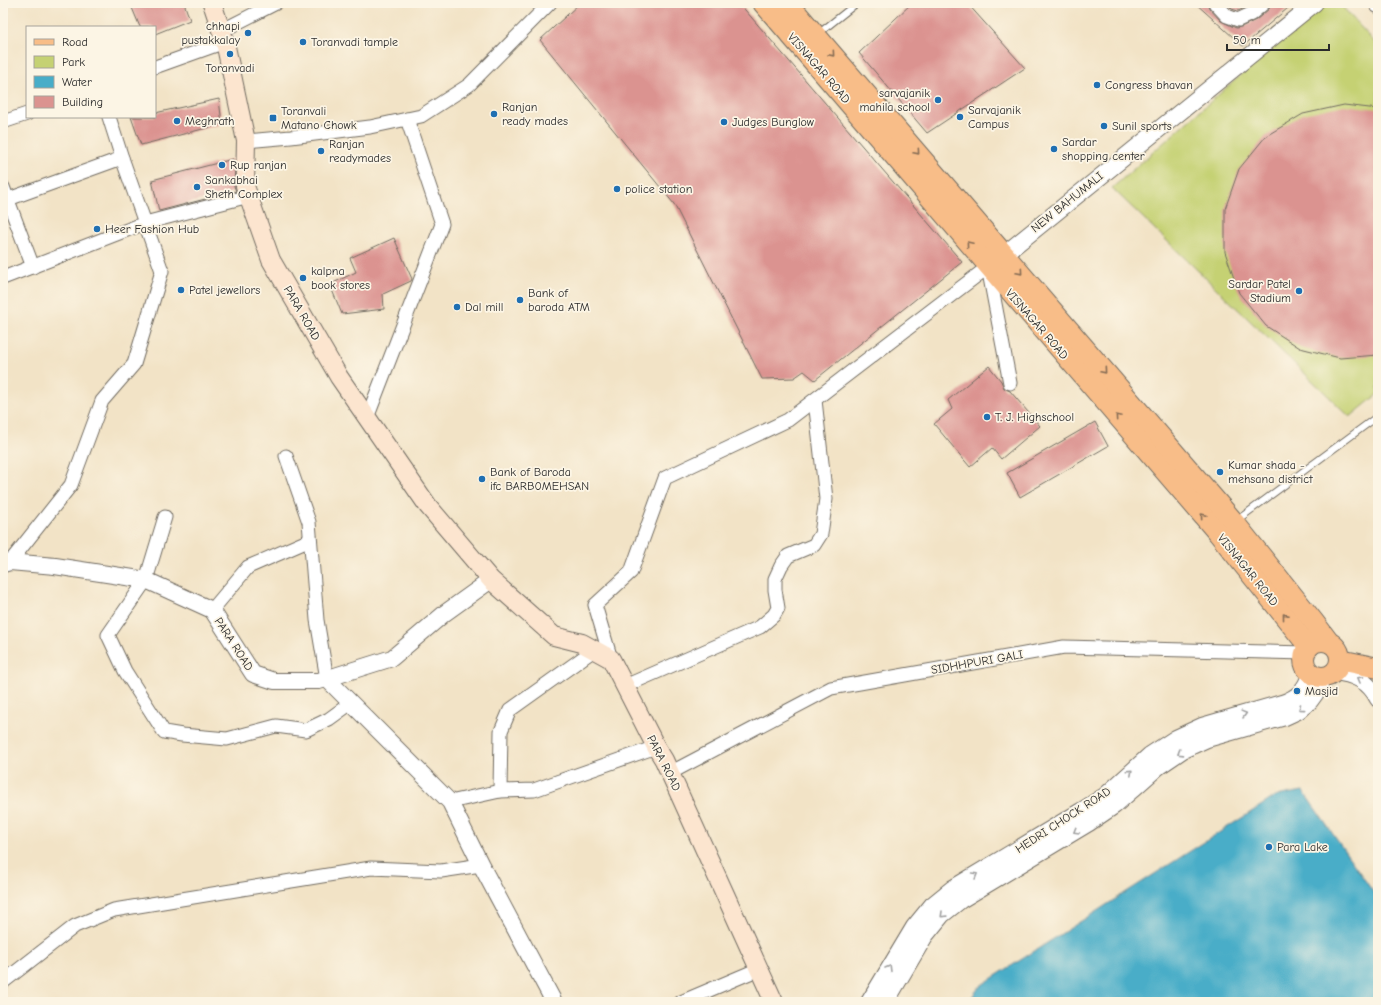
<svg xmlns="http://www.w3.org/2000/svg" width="1381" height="1005" viewBox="0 0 1381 1005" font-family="'Comic Neue',sans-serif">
	<rect width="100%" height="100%" fill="#fcf5e5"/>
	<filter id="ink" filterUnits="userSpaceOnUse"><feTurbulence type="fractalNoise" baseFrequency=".025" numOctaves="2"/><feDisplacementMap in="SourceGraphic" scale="8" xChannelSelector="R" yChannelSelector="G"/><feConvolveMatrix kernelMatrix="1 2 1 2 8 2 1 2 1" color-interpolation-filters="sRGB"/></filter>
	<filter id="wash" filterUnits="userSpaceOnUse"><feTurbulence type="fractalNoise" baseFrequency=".012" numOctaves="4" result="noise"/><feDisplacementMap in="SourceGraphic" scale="16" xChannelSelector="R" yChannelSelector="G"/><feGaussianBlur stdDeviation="0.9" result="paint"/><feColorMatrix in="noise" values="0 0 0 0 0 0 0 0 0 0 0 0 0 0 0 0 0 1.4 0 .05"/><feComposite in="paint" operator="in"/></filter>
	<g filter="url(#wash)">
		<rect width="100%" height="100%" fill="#f2e3c6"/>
		<!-- green -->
		<polygon fill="#c5d173" stroke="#787e4f" points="1323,3 1339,3 1378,46 1378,394 1350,417 1112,188"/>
		<!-- water -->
		<polygon fill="#48adc8" stroke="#3a6c7a" points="1303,791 1378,899 1378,1002 968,1002 980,986 1276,796"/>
		<g id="blocks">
			<!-- building -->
			<g fill="#db9390">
				<polygon points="130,3 184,3 190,20 155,34 155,27 140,27"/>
				<polygon points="580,3 739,3 962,262 815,380 804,371 794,378 762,379 674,204 540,40"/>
				<polygon points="912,3 967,3 1025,68 927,133 859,53"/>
				<polygon points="1195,3 1207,3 1209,8 1221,21 1236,28 1241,27 1256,20 1269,9 1272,3 1294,3 1243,46"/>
				<polygon points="1226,3 1252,3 1247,7 1238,11 1232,9"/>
				<polygon points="219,99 222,124 141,145 131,117 155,117 155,113"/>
				<polygon points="1344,105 1378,109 1378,355 1340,358 1300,348 1266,326 1239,293 1225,252 1225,209 1239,169 1266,136 1303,114"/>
				<polygon points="233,159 235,166 234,186 236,191 159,211 152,180"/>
				<polygon points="394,238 412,279 411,281 383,294 384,309 342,314 332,290 333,289 331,284 356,272 350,258"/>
				<polygon points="989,366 1001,381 1004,388 1010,391 1040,426 1001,459 992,448 970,467 934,424 952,409 948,400"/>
				<polygon points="1095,422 1108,446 1020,497 1007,473"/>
			</g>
		</g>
	</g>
	<g filter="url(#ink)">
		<use href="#blocks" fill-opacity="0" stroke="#716b61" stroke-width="1"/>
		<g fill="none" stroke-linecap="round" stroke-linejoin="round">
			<defs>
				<g id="service">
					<polyline points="818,34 857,3"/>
					<polyline points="1236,521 1378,416"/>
				</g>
				<g id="minor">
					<polyline points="1215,3 1227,16 1238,20 1251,14 1264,3"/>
					<polyline points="221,31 276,3"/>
					<polyline points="155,67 225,42"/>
					<polyline points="3,122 27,114"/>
					<polyline points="246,141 291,137 370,127 421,116 469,85 550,3"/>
					<polyline points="3,187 33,267"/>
					<polyline points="3,201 122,158"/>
					<polyline points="3,278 145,223 249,196"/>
					<polyline points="367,418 442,224 407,119"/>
					<polyline points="286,456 309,522 317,620 327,679"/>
					<polyline points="165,517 146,580 108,635 125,671 164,732 182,735 227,739 276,726 306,730 329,719 351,703"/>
					<polyline points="10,562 71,485 102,401 134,364 162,271 122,158 109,117"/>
					<polyline points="212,610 248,567 310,540"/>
					<polyline points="611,659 595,605 631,572 665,478 788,420 988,267 1010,383"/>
					<polyline points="625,686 760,627 774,615 778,608 775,590 775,579 781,566 788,556 814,545 821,534 826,499 815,400"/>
					<polyline points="670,773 831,688 1064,647 1306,653"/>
					<polyline points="500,791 501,731 510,710 594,650"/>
					<polyline points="450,802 500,791 534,790 656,747"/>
					<polyline points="3,982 75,926 114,910 371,868 441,871 481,865"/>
					<polyline points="681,1002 759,969"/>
				</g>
				<g id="tertiary">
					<polyline points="1377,3 1378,5"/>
					<polyline points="996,261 1315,3"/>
					<polyline points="3,564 10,562 55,566 146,580 212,610 253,674 274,681 319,681 392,658 445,613 491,580"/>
					<path d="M1334,672C1354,674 1369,681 1378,699"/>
					<polyline points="327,679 450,802 481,865 554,1002"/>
					<path d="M869,1002L914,927L932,905L953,888L1081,811L1106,795L1150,755L1176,738L1202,726L1282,703C1299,697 1305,690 1311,673"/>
					<polyline points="886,1002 925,936 942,915 961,900 1089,823 1114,806 1158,767 1183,750 1207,739 1285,717 1298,711 1310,701 1318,690 1323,677"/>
				</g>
				<polyline id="secondary" points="212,3 225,42 246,141 245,186 271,260 339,377 428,506 491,580 554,636 582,643 611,659 656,747 664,760 774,1002"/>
				<g id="primary">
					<polyline points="763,3 1218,533 1309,647"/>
					<polyline points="788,3 1234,522 1314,622 1329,642"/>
					<circle cx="1322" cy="659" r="18"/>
					<polyline points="1340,660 1378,668"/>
				</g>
			</defs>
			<!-- service casing -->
			<use href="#service" stroke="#716b61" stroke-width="8"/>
			<!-- minor casing -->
			<use href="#minor" stroke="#716b61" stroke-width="15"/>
			<!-- tertiary casing -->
			<use href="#tertiary" stroke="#716b61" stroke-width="18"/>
			<!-- secondary casing -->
			<use href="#secondary" stroke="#716b61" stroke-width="20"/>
			<!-- primary casing -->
			<use href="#primary" stroke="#716b61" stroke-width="22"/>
			<!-- service -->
			<use href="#service" stroke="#fff" stroke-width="6"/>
			<!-- minor -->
			<use href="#minor" stroke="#fff" stroke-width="13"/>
			<!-- tertiary -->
			<use href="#tertiary" stroke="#fff" stroke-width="16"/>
			<!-- secondary -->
			<use href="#secondary" stroke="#fce5cf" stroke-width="18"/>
			<!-- primary -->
			<use href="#primary" stroke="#f8bd88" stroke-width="20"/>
		</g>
		<!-- one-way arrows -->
		<defs><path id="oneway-chevron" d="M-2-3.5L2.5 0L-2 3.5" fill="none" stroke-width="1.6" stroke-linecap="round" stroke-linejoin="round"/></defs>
		<g stroke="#876d55">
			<use href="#oneway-chevron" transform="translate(832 54) rotate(49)"/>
			<use href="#oneway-chevron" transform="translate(917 152) rotate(49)"/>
			<use href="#oneway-chevron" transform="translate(969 244) rotate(-130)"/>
			<use href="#oneway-chevron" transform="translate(1020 272) rotate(49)"/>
			<use href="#oneway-chevron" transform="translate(1104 371) rotate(49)"/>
			<use href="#oneway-chevron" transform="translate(1118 417) rotate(-131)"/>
			<use href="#oneway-chevron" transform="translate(1203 516) rotate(-131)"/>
			<use href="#oneway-chevron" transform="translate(1285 616) rotate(-129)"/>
		</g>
		<g stroke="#a0a0a0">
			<use href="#oneway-chevron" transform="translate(1360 679) rotate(-151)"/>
			<use href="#oneway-chevron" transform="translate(1301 708) rotate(143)"/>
			<use href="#oneway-chevron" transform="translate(1244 714) rotate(-15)"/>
			<use href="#oneway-chevron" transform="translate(1180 753) rotate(148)"/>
			<use href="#oneway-chevron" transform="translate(1130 772) rotate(-42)"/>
			<use href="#oneway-chevron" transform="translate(1076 831) rotate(149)"/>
			<use href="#oneway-chevron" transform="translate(975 875) rotate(-31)"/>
			<use href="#oneway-chevron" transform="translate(943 915) rotate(136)"/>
			<use href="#oneway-chevron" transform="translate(889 968) rotate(-59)"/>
		</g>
	</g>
	<!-- markers -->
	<g fill="#1f6fb2" stroke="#fcf5e5" stroke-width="1.5">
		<circle cx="248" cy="33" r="4"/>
		<circle cx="303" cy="42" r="4"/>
		<circle cx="230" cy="54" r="4"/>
		<circle cx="1097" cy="85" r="4"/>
		<circle cx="938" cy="100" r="4"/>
		<circle cx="494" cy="114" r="4"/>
		<circle cx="960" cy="117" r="4"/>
		<rect x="269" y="114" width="8" height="8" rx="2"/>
		<circle cx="177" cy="121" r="4"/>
		<circle cx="724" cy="122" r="4"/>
		<circle cx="1104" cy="126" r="4"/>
		<circle cx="1054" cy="149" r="4"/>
		<circle cx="321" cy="151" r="4"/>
		<circle cx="222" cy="165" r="4"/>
		<circle cx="197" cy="187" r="4"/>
		<circle cx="617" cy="189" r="4"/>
		<circle cx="97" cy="229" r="4"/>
		<circle cx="303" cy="278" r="4"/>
		<circle cx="181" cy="290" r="4"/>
		<circle cx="1299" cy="291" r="4"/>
		<circle cx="520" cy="300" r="4"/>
		<circle cx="457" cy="307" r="4"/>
		<circle cx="987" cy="417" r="4"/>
		<circle cx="1220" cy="472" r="4"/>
		<circle cx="482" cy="479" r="4"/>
		<circle cx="1297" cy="691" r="4"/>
		<circle cx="1269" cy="847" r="4"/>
	</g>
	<g text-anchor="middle" stroke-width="3.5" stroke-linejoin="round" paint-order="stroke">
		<!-- poi labels -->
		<g font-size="12" fill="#2b2b2b" stroke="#fcf5e5" text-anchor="start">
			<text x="240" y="30" text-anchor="end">chhapi<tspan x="240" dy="14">pustakkalay</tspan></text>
			<text x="311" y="46">Toranvadi tample</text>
			<text x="230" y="72" text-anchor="middle">Toranvadi</text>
			<text x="1105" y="89">Congress bhavan</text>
			<text x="930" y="97" text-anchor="end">sarvajanik<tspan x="930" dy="14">mahila school</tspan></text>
			<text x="502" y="111">Ranjan<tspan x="502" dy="14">ready mades</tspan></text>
			<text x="968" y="114">Sarvajanik<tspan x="968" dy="14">Campus</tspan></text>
			<text x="281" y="115">Toranvali<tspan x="281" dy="14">Matano Chowk</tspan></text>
			<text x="185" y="125">Meghrath</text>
			<text x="732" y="126">Judges Bunglow</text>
			<text x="1112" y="130">Sunil sports</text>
			<text x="1062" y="146">Sardar<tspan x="1062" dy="14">shopping center</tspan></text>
			<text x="329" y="148">Ranjan<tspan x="329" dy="14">readymades</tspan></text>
			<text x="230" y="169">Rup ranjan</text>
			<text x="205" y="184">Sankabhai<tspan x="205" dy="14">Sheth Complex</tspan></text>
			<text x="625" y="193">police station</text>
			<text x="105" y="233">Heer Fashion Hub</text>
			<text x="311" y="275">kalpna<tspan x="311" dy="14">book stores</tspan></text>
			<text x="1291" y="288" text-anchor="end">Sardar Patel<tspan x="1291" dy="14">Stadium</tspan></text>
			<text x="189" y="294">Patel jewellors</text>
			<text x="528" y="297">Bank of<tspan x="528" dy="14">baroda ATM</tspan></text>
			<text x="465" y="311">Dal mill</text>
			<text x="995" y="421">T. J. Highschool</text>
			<text x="1228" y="469">Kumar shada -<tspan x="1228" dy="14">mehsana district</tspan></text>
			<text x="490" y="476">Bank of Baroda<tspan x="490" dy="14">ifc BARB0MEHSAN</tspan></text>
			<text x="1305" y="695">Masjid</text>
			<text x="1277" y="851">Para Lake</text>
		</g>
		<!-- street labels -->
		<g font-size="12" fill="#2b2b2b" stroke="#fcf5e5">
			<text transform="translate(819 68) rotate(49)" y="4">VISNAGAR ROAD</text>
			<text transform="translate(1067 202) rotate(-39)" y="4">NEW BAHUMALI</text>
			<text transform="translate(302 313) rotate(60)" y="4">PARA ROAD</text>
			<text transform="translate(1037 324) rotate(49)" y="4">VISNAGAR ROAD</text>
			<text transform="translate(1248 570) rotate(51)" y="4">VISNAGAR ROAD</text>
			<text transform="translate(234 644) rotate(57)" y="4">PARA ROAD</text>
			<text transform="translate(977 662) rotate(-10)" y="4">SIDHHPURI GALI</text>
			<text transform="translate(664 763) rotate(63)" y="4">PARA ROAD</text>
			<text transform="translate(1063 820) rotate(-33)" y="4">HEDRI CHOCK ROAD</text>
		</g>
	</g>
	<!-- margin -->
	<rect width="1381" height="1005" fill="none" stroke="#fcf5e5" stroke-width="16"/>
	<!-- legend -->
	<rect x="26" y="26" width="130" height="92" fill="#fcf5e5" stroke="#a8a49b"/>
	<rect x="34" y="39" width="20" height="6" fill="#f8bd88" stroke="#a8a49b"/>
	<text x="62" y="46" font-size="12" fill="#2b2b2b">Road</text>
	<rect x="34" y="56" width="20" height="12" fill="#c5d173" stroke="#a8a49b"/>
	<text x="62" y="66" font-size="12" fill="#2b2b2b">Park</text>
	<rect x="34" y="76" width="20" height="12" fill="#48adc8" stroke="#a8a49b"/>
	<text x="62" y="86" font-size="12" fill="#2b2b2b">Water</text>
	<rect x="34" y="96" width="20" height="12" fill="#db9390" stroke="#a8a49b"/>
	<text x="62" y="106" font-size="12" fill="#2b2b2b">Building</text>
	<!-- scale -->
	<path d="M1227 44v6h102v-6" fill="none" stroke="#2b2b2b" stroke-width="2"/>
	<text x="1233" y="44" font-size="12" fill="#2b2b2b" stroke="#fcf5e5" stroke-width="3" paint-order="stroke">50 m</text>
</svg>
